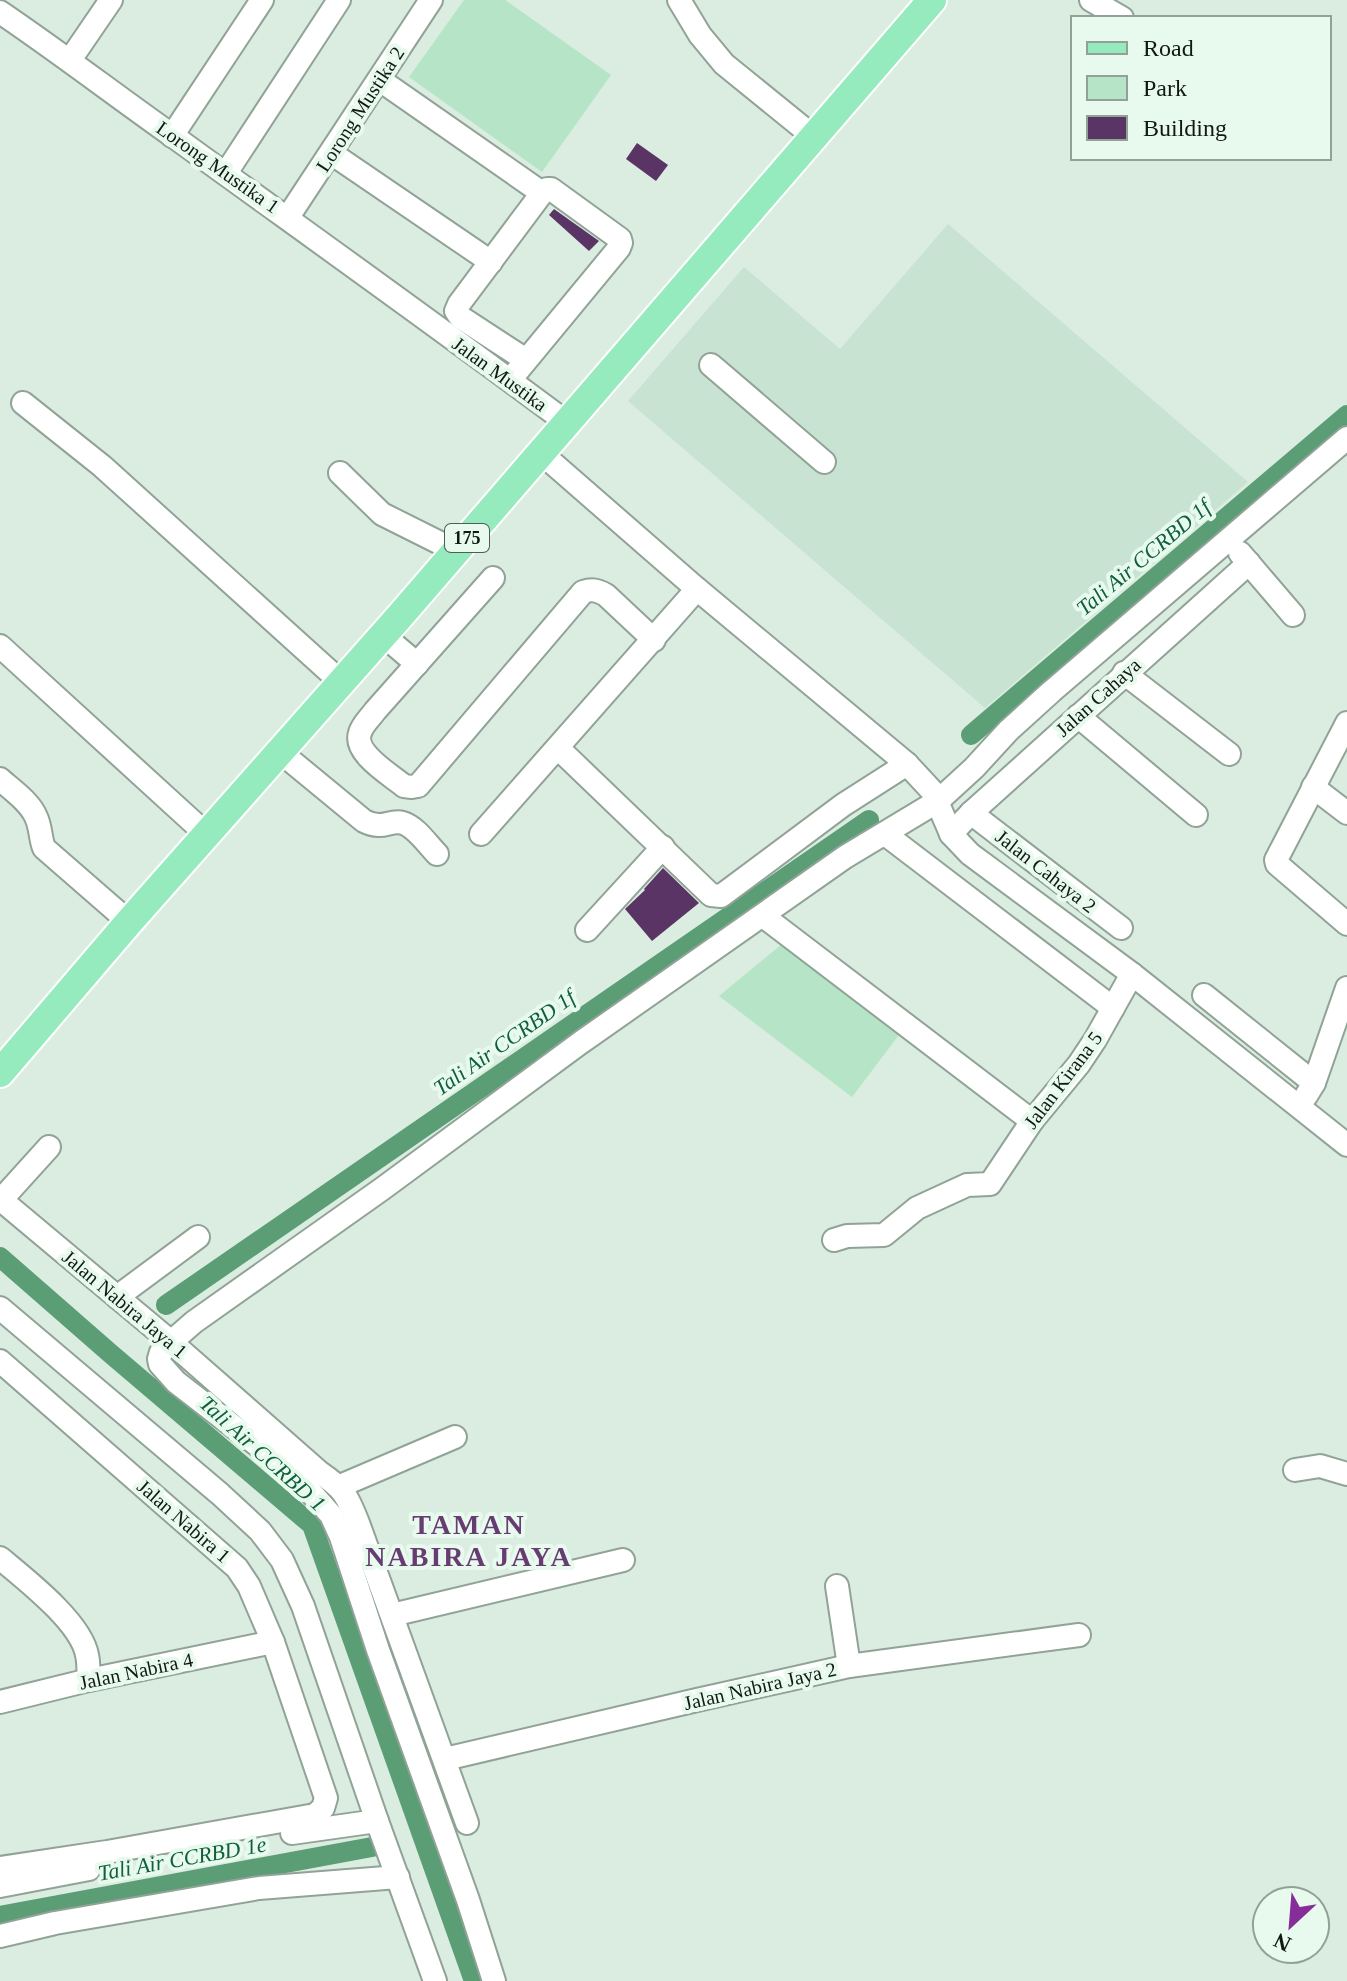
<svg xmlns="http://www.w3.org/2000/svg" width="1347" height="1981" viewBox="0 0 1347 1981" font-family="Georgia,serif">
	<rect width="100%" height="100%" fill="#daede0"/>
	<!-- built -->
	<polygon fill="#c9e3d2" points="948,224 1248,482 985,708 628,401 744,267 840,349"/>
	<!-- green -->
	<g fill="#b5e5c6">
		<polygon points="464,0 505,0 611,75 542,172 409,77"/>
		<polygon points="788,939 905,1027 852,1097 719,996"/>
	</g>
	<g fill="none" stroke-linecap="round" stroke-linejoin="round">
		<!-- canal -->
		<g stroke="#5b9d75" stroke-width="20">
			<polyline points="971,735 1347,415"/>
			<polyline points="0,1257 111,1354 312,1525 474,1981"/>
			<polyline points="166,1305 869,820"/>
			<polyline points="0,1916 372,1847"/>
		</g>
	</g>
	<!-- building -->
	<g fill="#5a3464">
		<polygon points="637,143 668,165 656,181 626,159"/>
		<polygon points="554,209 599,241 589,251 549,215"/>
		<polygon points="663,868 699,903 652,941 625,909 645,890 644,889"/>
	</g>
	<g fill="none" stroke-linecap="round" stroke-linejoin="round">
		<defs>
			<g id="minor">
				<polyline points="679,0 700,35 724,64 814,137"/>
				<polyline points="1091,0 1122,18"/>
				<path d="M0,12C59,52 115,95 173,136C304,231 436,325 566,422"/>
				<polyline points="70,60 111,0"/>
				<polyline points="380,80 542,193"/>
				<polyline points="172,136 262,0"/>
				<polyline points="331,153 491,262"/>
				<polyline points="226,173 339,0"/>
				<polyline points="288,217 431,0"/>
				<polyline points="711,365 824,462"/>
				<polyline points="510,380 619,248 621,243 620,239 551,189 547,189 542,193 459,304 456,311 460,317 526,360"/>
				<polyline points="23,403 102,466 341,682"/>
				<polyline points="541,453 697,589 907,764 933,792 951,834 970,854 1132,974 1347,1145"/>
				<polyline points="340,473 382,514 456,551"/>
				<polyline points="1240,553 1293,615"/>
				<path d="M493,578L375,711C370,718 362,725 360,733C353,753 391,775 404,786L412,787L418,786L583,592C592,589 597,590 606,595L654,640"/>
				<polyline points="383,635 417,664"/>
				<polyline points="0,646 206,834"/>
				<polyline points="1124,673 1229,754"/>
				<polyline points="1078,716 1196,815"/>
				<polyline points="1347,723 1276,860 1277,864 1347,924"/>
				<polyline points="558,748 711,895 721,896 843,805 907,764"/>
				<path d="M279,751L364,821C384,831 389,819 403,823C416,827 428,845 437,854"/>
				<path d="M0,779C12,790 30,802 36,817C41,827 40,838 44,848L129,922"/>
				<polyline points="1313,787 1347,813"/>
				<polyline points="971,813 1121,928"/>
				<polyline points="481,834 697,589"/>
				<polyline points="885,834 1113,1008"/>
				<polyline points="951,834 971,813 1249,563"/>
				<polyline points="763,916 1032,1121"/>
				<polyline points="587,930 663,847"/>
				<polyline points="1204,995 1314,1083"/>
				<polyline points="1306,1096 1314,1083 1347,988"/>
				<path d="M0,1199L171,1342L319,1472C344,1489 347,1495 358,1523L467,1823"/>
				<polyline points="1,1200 49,1147"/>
				<polyline points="834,1240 847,1236 884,1235 917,1208 967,1185 990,1184 1032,1121 1079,1064 1095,1040 1132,974"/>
				<polyline points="117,1297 198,1237"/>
				<polyline points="0,1308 220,1494 260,1531 282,1560 303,1606 377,1821 435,1981"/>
				<polyline points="0,1361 237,1568 249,1586 273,1642 326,1798 323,1808 315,1815 107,1852 0,1868"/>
				<polyline points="1295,1470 1320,1466 1347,1474"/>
				<polyline points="340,1486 455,1437"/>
				<path d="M0,1558C25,1579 81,1622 87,1655C89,1663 88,1672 89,1680"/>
				<polyline points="837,1586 849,1666"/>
				<polyline points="392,1615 623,1560"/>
				<polyline points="0,1702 89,1680 273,1642"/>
				<polyline points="445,1759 697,1700 849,1666 1079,1635"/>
				<polyline points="292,1833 377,1821"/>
				<polyline points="0,1886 89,1869"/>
				<polyline points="0,1936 55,1923 259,1888 398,1877"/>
				<polyline points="494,1981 468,1900 378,1650 341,1537 331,1515 307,1488 277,1460 176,1382 160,1364 159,1359 161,1352 171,1342 194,1322 382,1189 580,1043 845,857 938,801 974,768 1008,731 1052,691 1347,438"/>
			</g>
			<polyline id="major" points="0,1073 129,922 400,616 932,0"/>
		</defs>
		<!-- minor casing -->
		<use href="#minor" stroke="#90a396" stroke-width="26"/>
		<!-- major casing -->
		<use href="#major" stroke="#fff" stroke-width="32"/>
		<!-- minor -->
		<use href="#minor" stroke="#fff" stroke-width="22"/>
		<!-- major -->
		<use href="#major" stroke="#95ebbe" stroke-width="28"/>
	</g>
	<g text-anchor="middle" stroke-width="8" stroke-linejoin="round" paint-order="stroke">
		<!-- shield labels -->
		<rect fill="#e7faed" stroke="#525c56" stroke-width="2" x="445" y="524" width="44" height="28" rx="6"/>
		<g font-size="18" font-weight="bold" fill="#121915">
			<text x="467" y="544">175</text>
		</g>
		<!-- street labels -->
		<g font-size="20" fill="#121915" stroke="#e7faed">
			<text transform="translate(360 109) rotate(-57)" y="7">Lorong Mustika 2</text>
			<text transform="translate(218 167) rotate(35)" y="7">Lorong Mustika 1</text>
			<text transform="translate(500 374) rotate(36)" y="7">Jalan Mustika</text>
			<text transform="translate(1098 697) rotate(-42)" y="7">Jalan Cahaya</text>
			<text transform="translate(1046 871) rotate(38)" y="7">Jalan Cahaya 2</text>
			<text transform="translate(1063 1080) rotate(-53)" y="7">Jalan Kirana 5</text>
			<text transform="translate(125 1304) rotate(40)" y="7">Jalan Nabira Jaya 1</text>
			<text transform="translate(184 1521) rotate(41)" y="7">Jalan Nabira 1</text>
			<text transform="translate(136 1671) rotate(-12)" y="7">Jalan Nabira 4</text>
			<text transform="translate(760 1686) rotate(-13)" y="7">Jalan Nabira Jaya 2</text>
		</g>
		<!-- water labels -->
		<g font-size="22" font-style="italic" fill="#105f3a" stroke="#e7faed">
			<text transform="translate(1143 557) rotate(-40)" y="8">Tali Air CCRBD 1f</text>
			<text transform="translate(504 1042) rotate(-35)" y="8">Tali Air CCRBD 1f</text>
			<text transform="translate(263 1453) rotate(42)" y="8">Tali Air CCRBD 1</text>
			<text transform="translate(182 1858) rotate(-10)" y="8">Tali Air CCRBD 1e</text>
		</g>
		<!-- district labels -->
		<g font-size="28" font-weight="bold" letter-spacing="2" fill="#673c72" stroke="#e7faed">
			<text x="469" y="1534">TAMAN<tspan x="469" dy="32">NABIRA JAYA</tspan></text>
		</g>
	</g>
	<!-- legend -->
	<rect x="1071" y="16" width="260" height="144" fill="#e7faed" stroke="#92a097" stroke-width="2"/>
	<rect x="1087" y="42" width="40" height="12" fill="#95ebbe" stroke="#92a097" stroke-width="2"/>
	<text x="1143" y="56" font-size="24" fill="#121915">Road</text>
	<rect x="1087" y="76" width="40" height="24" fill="#b5e5c6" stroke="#92a097" stroke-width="2"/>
	<text x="1143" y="96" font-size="24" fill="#121915">Park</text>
	<rect x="1087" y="116" width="40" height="24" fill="#5a3464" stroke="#92a097" stroke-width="2"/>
	<text x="1143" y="136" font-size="24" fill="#121915">Building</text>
	<!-- north arrow -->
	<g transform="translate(1291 1925) rotate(206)"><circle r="38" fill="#e7faed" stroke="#92a097" stroke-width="2"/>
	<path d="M0-6L14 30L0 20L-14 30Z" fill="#862d9a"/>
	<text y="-12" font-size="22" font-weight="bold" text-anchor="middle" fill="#121915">N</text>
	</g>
</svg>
